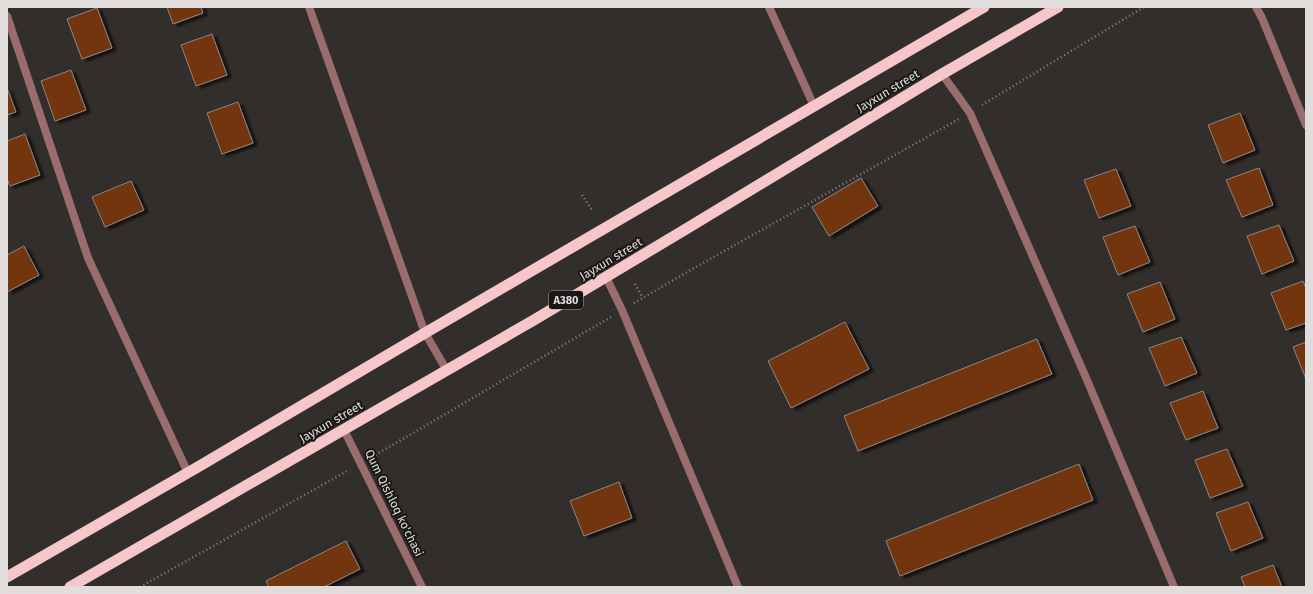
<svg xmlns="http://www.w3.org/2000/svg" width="1313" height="594" viewBox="0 0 1313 594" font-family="'Fira Sans',sans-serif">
	<defs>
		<filter id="shadow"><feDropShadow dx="4.5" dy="2.5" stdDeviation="1" flood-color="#0009"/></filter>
	</defs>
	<rect width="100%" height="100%" fill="#322e2c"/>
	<!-- building -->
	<g fill="#73340a" stroke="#8c8784" filter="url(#shadow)">
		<polygon points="167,7 201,7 203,13 173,24"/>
		<polygon points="97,8 112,48 82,59 67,19"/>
		<polygon points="212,34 227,75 196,86 181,45"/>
		<polygon points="71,70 86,110 55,121 41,81"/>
		<polygon points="7,88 16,112 7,115"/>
		<polygon points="238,102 253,143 222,154 207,113"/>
		<polygon points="1240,113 1255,150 1223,163 1208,125"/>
		<polygon points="25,134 40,175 10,186 7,179 7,141"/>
		<polygon points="1259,168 1273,205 1242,217 1226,180"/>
		<polygon points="1116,169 1131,206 1099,218 1084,180"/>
		<polygon points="861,178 878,206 829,236 812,207"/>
		<polygon points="131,181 144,210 105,227 92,197"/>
		<polygon points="1279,225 1294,261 1262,274 1247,236"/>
		<polygon points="1135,226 1150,262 1118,275 1103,237"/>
		<polygon points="24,246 39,275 7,292 7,255"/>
		<polygon points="1303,281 1306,288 1306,323 1286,330 1271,293"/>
		<polygon points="1160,282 1175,319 1143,332 1127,294"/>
		<polygon points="845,322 869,369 791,408 768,361"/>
		<polygon points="1181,337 1197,373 1165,386 1149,348"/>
		<polygon points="1037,339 1052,374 858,451 844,416"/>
		<polygon points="1306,342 1306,379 1293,347"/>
		<polygon points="1203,391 1218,428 1186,440 1170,403"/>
		<polygon points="1227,449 1243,486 1210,498 1195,460"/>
		<polygon points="1079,464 1093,500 900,576 886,541"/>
		<polygon points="619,482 632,518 584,536 570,501"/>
		<polygon points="1248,502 1263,538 1231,551 1216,513"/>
		<polygon points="346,541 360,569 324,587 269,587 266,581"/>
		<polygon points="1273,565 1282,587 1245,587 1241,577"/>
	</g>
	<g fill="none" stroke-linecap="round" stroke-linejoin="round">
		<!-- path -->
		<g stroke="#888583" stroke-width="2.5" stroke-dasharray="1 3" stroke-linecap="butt">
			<polyline points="982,105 1144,7"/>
			<polyline points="582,195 592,210"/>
			<polyline points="635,284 643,298"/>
			<polyline points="634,303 703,263 959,119"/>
			<polyline points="372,457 611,317"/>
			<polyline points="140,587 349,470"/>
		</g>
		<!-- service -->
		<polyline stroke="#996d6e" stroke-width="8" points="606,277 622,310 738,587"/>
		<!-- minor -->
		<g stroke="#996d6e" stroke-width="8">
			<polyline points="309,7 425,333 446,369"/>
			<polyline points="769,7 814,106"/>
			<polyline points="1256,7 1262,18 1306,125"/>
			<polyline points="7,16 88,258 188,473"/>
			<polyline points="942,74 970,113 1087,380 1174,587"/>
			<polyline points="344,430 422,587"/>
		</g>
		<!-- trunk -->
		<g stroke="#f6c6c8" stroke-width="11">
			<polyline points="7,577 203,464 425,333 984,7"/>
			<polyline points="70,587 534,320 686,229 942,74 1058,7"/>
		</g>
	</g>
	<g text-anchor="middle" stroke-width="4" stroke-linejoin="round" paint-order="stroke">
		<!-- shield labels -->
		<rect fill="#191616" stroke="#a4a1a1" stroke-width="1" x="549" y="291" width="34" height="18" rx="3"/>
		<g font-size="11" font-weight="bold" fill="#e0dddc">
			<text x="566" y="304">A380</text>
		</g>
		<!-- street labels -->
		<g font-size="12" fill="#e0dddc" stroke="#191616">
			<text transform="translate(888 91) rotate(-31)" y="4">Jayxun street</text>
			<text transform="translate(611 259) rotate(-31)" y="4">Jayxun street</text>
			<text transform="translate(331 422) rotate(-30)" y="4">Jayxun street</text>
			<text transform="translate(394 503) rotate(64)" y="4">Qum Qishloq ko'chasi</text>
		</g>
	</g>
	<!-- border -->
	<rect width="1313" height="594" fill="none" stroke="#e0dddc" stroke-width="16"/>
</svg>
